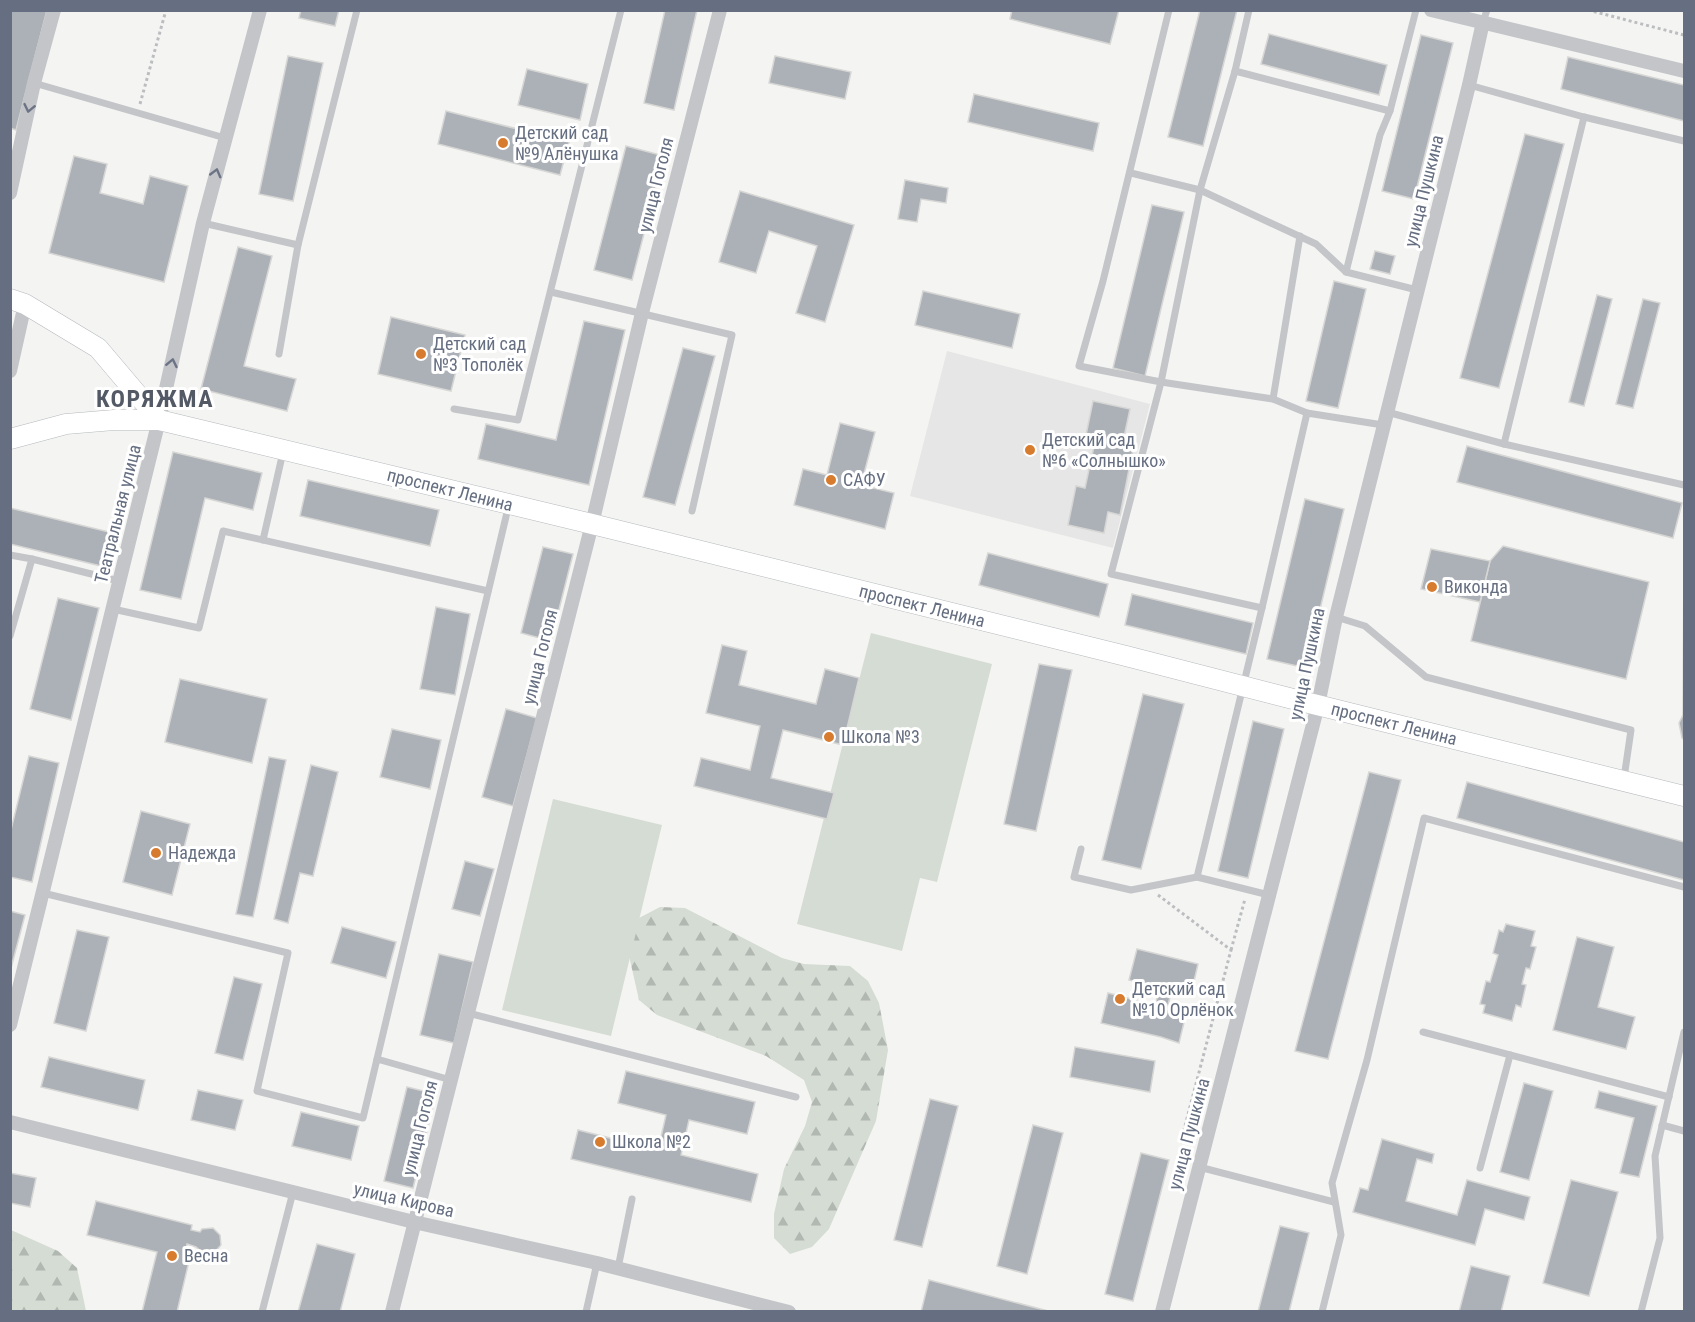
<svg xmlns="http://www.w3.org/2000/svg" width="1695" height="1322" viewBox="0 0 1695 1322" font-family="'Roboto Condensed',sans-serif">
	<defs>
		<pattern id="forest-firs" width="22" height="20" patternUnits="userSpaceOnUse" patternTransform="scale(1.5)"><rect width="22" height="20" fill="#d5dcd3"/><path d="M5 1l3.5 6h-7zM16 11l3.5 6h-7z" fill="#b1b7b1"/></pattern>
	</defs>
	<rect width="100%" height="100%" fill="#f4f5f2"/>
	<!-- built -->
	<polygon fill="#e5e6e5" points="947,351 1150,404 1113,548 910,496"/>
	<!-- forest -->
	<g fill="url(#forest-firs)">
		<polygon points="660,907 685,908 782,958 804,964 850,966 868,981 879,1003 888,1050 876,1121 829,1229 812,1247 790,1254 774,1238 774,1214 784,1169 805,1126 812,1102 804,1080 766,1056 657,1015 639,1000 625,938 637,919"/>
		<polygon points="11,1230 58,1251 77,1268 86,1311 11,1311"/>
	</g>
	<!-- park -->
	<g fill="#d5dcd3">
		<polygon points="871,633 992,664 937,882 920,878 902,951 797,924"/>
		<polygon points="553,799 662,825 611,1036 502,1010"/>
	</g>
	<!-- building -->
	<g fill="#acb0b7" stroke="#d6d6d4" stroke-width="1.5">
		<polygon points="10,10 47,10 16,130 10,128"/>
		<polygon points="301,10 339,10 335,26 299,18"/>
		<polygon points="665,10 697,10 674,110 644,103"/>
		<polygon points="1012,10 1119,10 1110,44 1010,19"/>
		<polygon points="1200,10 1237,10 1203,146 1168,137"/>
		<polygon points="1269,34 1387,65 1379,95 1261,64"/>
		<polygon points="1421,35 1453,43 1414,199 1382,191"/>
		<polygon points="288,56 323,63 293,201 259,194"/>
		<polygon points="775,56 851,72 845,99 769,83"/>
		<polygon points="1568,57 1684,85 1684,121 1561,89"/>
		<polygon points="527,69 588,84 580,120 518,105"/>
		<polygon points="974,94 1099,123 1093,151 968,122"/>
		<polygon points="446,111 569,142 560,175 438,144"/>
		<polygon points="1525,134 1564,144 1499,388 1460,378"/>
		<polygon points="626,146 664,156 632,280 594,270"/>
		<polygon points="74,156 107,164 100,193 143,204 150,176 188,186 164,282 49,253"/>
		<polygon points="905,180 948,188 946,203 921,199 917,222 898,219"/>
		<polygon points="740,191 854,225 825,322 796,313 817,246 769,231 756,273 719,262"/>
		<polygon points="1152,205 1184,212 1145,376 1113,368"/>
		<polygon points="238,247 272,256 244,366 296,379 287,411 201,389"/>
		<polygon points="1375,251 1395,256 1390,274 1370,269"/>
		<polygon points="1334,281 1366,289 1338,408 1306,401"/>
		<polygon points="923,291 1020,314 1012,348 915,325"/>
		<polygon points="1597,295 1612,299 1584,406 1569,402"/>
		<polygon points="1643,299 1660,303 1633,408 1616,404"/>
		<polygon points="391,317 465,335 451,391 378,374"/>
		<polygon points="584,321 625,330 589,485 478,459 486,424 556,440"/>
		<polygon points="683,348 715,356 675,505 643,497"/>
		<polygon points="1093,401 1130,409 1124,437 1135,439 1120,515 1108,512 1104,533 1068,525 1076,486 1085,488 1096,437 1086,435"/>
		<polygon points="840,423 875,432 861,485 894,493 885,529 794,505 803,469 827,475"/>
		<polygon points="1467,446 1682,503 1673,538 1457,482"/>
		<polygon points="173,452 262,473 253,510 205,498 181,599 140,590"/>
		<polygon points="308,480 439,510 430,546 300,516"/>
		<polygon points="1305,499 1344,509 1306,668 1267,659"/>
		<polygon points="10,508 109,532 101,566 10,544"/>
		<polygon points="1503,546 1649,582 1626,679 1471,641 1490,561"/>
		<polygon points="543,547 573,554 551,641 521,633"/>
		<polygon points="1431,549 1490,561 1480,602 1421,589"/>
		<polygon points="988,553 1108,584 1099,617 979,585"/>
		<polygon points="1684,563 1684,715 1683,715"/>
		<polygon points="1132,594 1253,623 1246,654 1125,625"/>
		<polygon points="58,598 99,608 71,720 30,709"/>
		<polygon points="436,607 470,614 455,695 420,689"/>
		<polygon points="722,645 747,651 739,685 816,704 825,669 859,678 843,745 783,730 771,778 834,793 827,819 694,786 701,758 750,770 760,726 706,713"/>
		<polygon points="1039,664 1072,670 1036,831 1004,824"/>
		<polygon points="180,679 267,699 252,763 165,742"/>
		<polygon points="1143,694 1184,704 1141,869 1102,860"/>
		<polygon points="506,709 537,718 513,806 482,797"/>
		<polygon points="1683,715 1684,715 1684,740 1682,738 1679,723"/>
		<polygon points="1253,721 1284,729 1248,878 1218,871"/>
		<polygon points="392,729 441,740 430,789 380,777"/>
		<polygon points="29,756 59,763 32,882 10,877 10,834"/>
		<polygon points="269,757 286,760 253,917 236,914"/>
		<polygon points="311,765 338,772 313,876 300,873 288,923 274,919"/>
		<polygon points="1369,772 1401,780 1328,1059 1295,1051"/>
		<polygon points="1467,782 1684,842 1684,880 1457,818"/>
		<polygon points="141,811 190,824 172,895 123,882"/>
		<polygon points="465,861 494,869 480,916 452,909"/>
		<polygon points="10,911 25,915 10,972"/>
		<polygon points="1506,924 1535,931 1531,946 1536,947 1530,969 1526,968 1522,984 1526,985 1521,1007 1516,1005 1512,1021 1483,1013 1485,1005 1480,1004 1486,981 1490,982 1498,955 1493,953 1499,930 1503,932"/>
		<polygon points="342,927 396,942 386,978 331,963"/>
		<polygon points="77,930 109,937 86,1031 54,1023"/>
		<polygon points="1577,937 1614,947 1598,1007 1635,1017 1626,1049 1553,1030"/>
		<polygon points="1137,949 1198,964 1191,994 1172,989 1167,1009 1186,1014 1179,1043 1161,1037 1101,1023 1108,993 1155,1005 1160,988 1129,980"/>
		<polygon points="439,954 473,962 454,1043 420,1035"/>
		<polygon points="234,977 262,984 243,1060 215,1053"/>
		<polygon points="1075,1047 1155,1061 1150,1092 1070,1077"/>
		<polygon points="49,1057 145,1080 138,1110 41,1087"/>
		<polygon points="626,1071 755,1102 747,1134 689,1120 681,1155 758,1174 751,1202 571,1159 578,1130 658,1150 666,1115 618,1103"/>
		<polygon points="1524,1083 1553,1091 1529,1180 1500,1172"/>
		<polygon points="407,1087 436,1094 413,1188 384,1181"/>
		<polygon points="198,1090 243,1100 235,1130 191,1120"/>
		<polygon points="1599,1091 1657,1106 1639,1177 1620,1173 1634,1118 1595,1108"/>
		<polygon points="930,1099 958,1106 922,1247 894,1240"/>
		<polygon points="301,1112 359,1126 351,1160 292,1146"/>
		<polygon points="1033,1125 1063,1133 1027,1274 997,1266"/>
		<polygon points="1382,1139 1434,1154 1432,1163 1417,1159 1406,1201 1457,1215 1467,1180 1530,1197 1524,1220 1485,1209 1475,1245 1353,1212 1360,1188 1368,1190"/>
		<polygon points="1141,1153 1169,1160 1133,1301 1105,1294"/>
		<polygon points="10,1173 36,1178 30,1207 10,1203"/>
		<polygon points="1571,1180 1618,1192 1589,1296 1543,1283"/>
		<polygon points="96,1201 192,1225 191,1230 200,1232 202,1229 213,1228 220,1235 221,1245 214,1253 204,1254 196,1247 187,1244 185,1255 190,1257 177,1312 142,1312 157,1252 87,1235"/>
		<polygon points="1280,1226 1309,1233 1289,1312 1258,1312"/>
		<polygon points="317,1244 355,1254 340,1312 298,1312"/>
		<polygon points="1471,1266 1510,1276 1501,1312 1459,1312"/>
		<polygon points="929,1280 1052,1312 921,1312"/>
	</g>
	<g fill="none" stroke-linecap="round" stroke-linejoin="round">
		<defs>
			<g id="secondary">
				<polyline points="10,299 25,304 98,348 159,420"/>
				<polyline points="10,439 66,424 114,420 159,420 592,524 1126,656 1293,699 1684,796"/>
			</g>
		</defs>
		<!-- secondary casing -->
		<use href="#secondary" stroke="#b5b8bd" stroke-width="21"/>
		<!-- path -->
		<g stroke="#bcbdc0" stroke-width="3" stroke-dasharray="3 3" stroke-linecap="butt">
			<polyline points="1588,10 1684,35"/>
			<polyline points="140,104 166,10"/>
			<polyline points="1158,895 1231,950 1180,1145"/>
			<polyline points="1231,950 1245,899"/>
		</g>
		<!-- lane -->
		<g stroke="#c3c5c9" stroke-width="7">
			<polyline points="1169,10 1103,281 1079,366 1161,382 1273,399 1307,413"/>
			<polyline points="1249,10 1235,71 1200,190 1161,382 1111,574 1262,608 1307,413 1383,425"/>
			<polyline points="1483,22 1487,10"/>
			<polyline points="1235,71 1390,111 1380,135 1346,272"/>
			<polyline points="34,83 225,138"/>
			<polyline points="1469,85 1584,117 1684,141"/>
			<polyline points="1390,111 1416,10"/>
			<polyline points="1131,173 1200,190 1316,244 1346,272 1417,290"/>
			<polyline points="203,223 298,245"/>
			<polyline points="551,292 732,335 692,511"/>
			<polyline points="279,354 298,245 357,10"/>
			<polyline points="1273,399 1300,236"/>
			<polyline points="454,409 518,420 621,10"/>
			<polyline points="1387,412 1504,444 1684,485"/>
			<polyline points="1504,444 1584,117"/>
			<polyline points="263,540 283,452"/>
			<polyline points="10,555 32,559 10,636"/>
			<polyline points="32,559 119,581"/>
			<polyline points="113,609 199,628 223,531 488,591"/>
			<polyline points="1336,617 1365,626 1426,677 1631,730 1624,778"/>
			<polyline points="1081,849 1074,877 1131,890 1197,877 1262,608"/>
			<polyline points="1197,877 1269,895"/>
			<polyline points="43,893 288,953 257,1091 363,1118 377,1059 451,1080"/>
			<polyline points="468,1013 796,1097"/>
			<polyline points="1423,1032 1669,1097"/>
			<polyline points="377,1059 509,504"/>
			<polyline points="1662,1125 1684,1131"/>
			<polyline points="1199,1167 1334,1202"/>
			<polyline points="1480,1168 1510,1055"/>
			<polyline points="618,1268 632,1199"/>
			<polyline points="262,1312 293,1192"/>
			<polyline points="586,1312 597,1263"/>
			<polyline points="1322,1312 1341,1235 1332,1183 1367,1060 1424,818 1684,887"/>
			<polyline points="1641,1312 1660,1238 1655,1156 1684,1032"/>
		</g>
		<!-- street -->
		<g stroke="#c3c5c9" stroke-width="14">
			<polyline points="1431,10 1684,71"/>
			<polyline points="10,193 34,83 54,10"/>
			<polyline points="10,371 25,304"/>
			<polyline points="10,1025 159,420 203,223 260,10"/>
			<polyline points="10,1122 414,1222 597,1263 789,1312"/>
			<polyline points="392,1312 592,524 642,313 720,10"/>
			<polyline points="1162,1312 1318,705 1336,617 1469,85 1483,22"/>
		</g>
		<!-- secondary -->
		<use href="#secondary" stroke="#fff" stroke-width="20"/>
	</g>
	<!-- one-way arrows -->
	<defs><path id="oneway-chevron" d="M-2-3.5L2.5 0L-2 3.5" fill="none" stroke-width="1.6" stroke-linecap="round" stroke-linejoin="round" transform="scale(1.5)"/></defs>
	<g stroke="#6b7385">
		<use href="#oneway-chevron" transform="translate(29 108) rotate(102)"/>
		<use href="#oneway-chevron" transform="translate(216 173) rotate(-75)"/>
		<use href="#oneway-chevron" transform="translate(172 363) rotate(-78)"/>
	</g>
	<!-- markers -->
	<g fill="#d77c2f" stroke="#fff" stroke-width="2">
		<circle cx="503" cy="143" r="6"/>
		<circle cx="421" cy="354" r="6"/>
		<circle cx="1030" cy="450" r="6"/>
		<circle cx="831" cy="480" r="6"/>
		<circle cx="1432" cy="587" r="6"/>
		<circle cx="829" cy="737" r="6"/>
		<circle cx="156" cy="853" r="6"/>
		<circle cx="1120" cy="999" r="6"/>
		<circle cx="600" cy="1142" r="6"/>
		<circle cx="172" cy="1256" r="6"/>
	</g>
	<g text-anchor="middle" stroke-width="6" stroke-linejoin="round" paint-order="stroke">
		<!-- poi labels -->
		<g font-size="18" fill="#666f81" stroke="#fff" text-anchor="start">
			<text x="515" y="139">Детский сад<tspan x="515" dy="21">№9 Алёнушка</tspan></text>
			<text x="433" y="350">Детский сад<tspan x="433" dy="21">№3 Тополёк</tspan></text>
			<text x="1042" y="446">Детский сад<tspan x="1042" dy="21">№6 «Солнышко»</tspan></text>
			<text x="843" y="486">САФУ</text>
			<text x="1444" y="593">Виконда</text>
			<text x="841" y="743">Школа №3</text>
			<text x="168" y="859">Надежда</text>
			<text x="1132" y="995">Детский сад<tspan x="1132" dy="21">№10 Орлёнок</tspan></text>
			<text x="612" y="1148">Школа №2</text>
			<text x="184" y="1262">Весна</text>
		</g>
		<!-- street labels -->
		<g font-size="18" fill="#666f81" stroke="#fff">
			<text transform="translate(656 185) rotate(-76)" y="6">улица Гоголя</text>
			<text transform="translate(1424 191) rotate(-76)" y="6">улица Пушкина</text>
			<text transform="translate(450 490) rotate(14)" y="6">проспект Ленина</text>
			<text transform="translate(118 514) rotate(-76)" y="6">Театральная улица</text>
			<text transform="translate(922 606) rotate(14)" y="6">проспект Ленина</text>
			<text transform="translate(540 657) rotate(-76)" y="6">улица Гоголя</text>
			<text transform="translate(1307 664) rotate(-78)" y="6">улица Пушкина</text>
			<text transform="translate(1394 724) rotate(14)" y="6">проспект Ленина</text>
			<text transform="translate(420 1128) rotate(-76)" y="6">улица Гоголя</text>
			<text transform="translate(1189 1134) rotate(-75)" y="6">улица Пушкина</text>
			<text transform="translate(404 1200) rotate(13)" y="6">улица Кирова</text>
		</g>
		<!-- district labels -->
		<g font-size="24" font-weight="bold" letter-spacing="1.5" fill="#535a66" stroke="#fff">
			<text x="155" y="407">КОРЯЖМА</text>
		</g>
	</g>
	<!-- border -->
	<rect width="1695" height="1322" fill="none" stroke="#666f81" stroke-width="24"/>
</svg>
